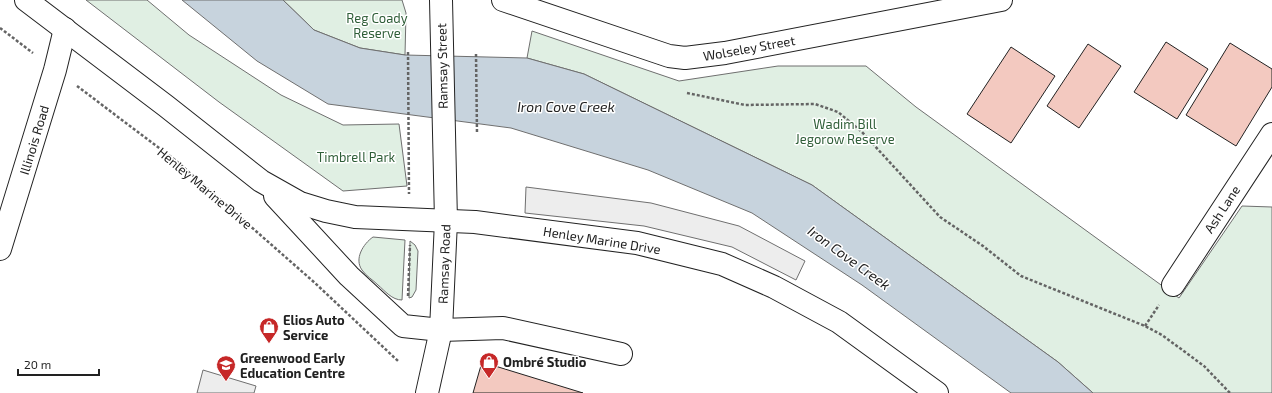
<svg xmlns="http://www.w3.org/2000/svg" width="1272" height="393" viewBox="0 0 1272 393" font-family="'Exo 2',sans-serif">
	<rect width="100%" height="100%" fill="#fff"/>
	<!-- green -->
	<g fill="#e0efe3" stroke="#6f6f6f">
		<polygon points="86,0 147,0 189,35 281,95 343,125 399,124 407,186 343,191 219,102"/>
		<polygon points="283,0 402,0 406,13 405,55 360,48 314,30"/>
		<polygon points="532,31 679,81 778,66 866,66 916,107 1179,298 1242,206 1272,207 1272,393 1093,393 1058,362 812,185 584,74 527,58"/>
		<path d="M373,237L405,240L402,300C392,300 385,291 378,285C373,280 366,276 362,270C354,259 363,244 373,237Z"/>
		<polygon points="410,241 415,245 418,251 416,290 412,297 409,298"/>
	</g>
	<!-- parking -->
	<g fill="#ededed" stroke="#6f6f6f">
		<polygon points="526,187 651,203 739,226 805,261 796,280 732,247 644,226 525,213"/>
		<polygon points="203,370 256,386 254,393 197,393"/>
	</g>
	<!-- water -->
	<polygon fill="#c7d3dd" stroke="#6f6f6f" points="182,0 283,0 314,30 360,48 405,55 527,58 584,74 812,185 1058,362 1093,393 1011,393 862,285 752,213 648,170 511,128 328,104 257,61"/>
	<!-- building -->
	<g fill="#f3c9c0" stroke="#222">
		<polygon points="1166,42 1208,69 1177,119 1134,92"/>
		<polygon points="1230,43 1272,69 1272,87 1236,146 1186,115"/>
		<polygon points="1088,44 1121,66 1079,128 1047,106"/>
		<polygon points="1011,47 1055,76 1011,143 967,114"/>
		<polygon points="482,362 583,393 473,393"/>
	</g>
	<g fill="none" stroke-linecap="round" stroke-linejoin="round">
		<defs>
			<g id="minor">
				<polyline points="26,0 166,106 261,181 300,203 326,211 355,217 475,222 637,243 722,264 774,287 839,322 937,393"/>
				<polyline points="503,0 669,56 685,58 725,53 1001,0"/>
				<polyline points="275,196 349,276 403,326 441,330 503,328 621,354"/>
				<polyline points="0,249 55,70 65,29"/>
				<polyline points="1173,285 1272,134"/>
			</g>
			<polyline id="major" points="427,393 441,330 446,221 441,0"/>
		</defs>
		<!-- minor casing -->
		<use href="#minor" stroke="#222" stroke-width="24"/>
		<!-- major casing -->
		<use href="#major" stroke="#222" stroke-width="24"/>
		<!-- path -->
		<g stroke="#646464" stroke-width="2.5" stroke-dasharray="3 2" stroke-linecap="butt">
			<polyline points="0,28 33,53"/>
			<polyline points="408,52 409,194"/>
			<polyline points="476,54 477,133"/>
			<polyline points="77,86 175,160 315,283 398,361"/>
			<polyline points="687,93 745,105 815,104 838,112 862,132 940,217 983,246 1021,276 1145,326 1162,335 1204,366 1230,393"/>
			<polyline points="408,296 410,245"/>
			<polyline points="1145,326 1159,305"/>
		</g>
		<!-- minor -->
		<use href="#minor" stroke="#fff" stroke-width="22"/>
		<!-- major -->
		<use href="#major" stroke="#fff" stroke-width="22"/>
	</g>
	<!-- icons -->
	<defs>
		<symbol id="shop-pin" viewBox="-11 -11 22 30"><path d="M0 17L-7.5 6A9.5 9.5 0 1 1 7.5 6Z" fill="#c62828" stroke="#fff"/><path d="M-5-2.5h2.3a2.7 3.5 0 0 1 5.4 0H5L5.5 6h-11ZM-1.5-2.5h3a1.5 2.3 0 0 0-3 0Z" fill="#fff"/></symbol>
		<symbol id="school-pin" viewBox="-11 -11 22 30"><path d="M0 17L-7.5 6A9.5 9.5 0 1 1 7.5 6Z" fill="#c62828" stroke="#fff"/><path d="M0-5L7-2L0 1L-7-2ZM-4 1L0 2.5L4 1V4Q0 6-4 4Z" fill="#fff"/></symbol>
	</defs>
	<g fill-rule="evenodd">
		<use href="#shop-pin" x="258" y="316" width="22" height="30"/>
		<use href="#shop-pin" x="478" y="351" width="22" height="30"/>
		<use href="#school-pin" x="215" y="354" width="22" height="30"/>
	</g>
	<g text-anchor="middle" stroke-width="3" stroke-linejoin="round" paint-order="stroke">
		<!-- park labels -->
		<g font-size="13" fill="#2f5e38" stroke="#fff">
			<text x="377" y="23">Reg Coady<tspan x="377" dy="15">Reserve</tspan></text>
			<text x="845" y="129">Wadim Bill<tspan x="845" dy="15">Jegorow Reserve</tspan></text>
			<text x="356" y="162">Timbrell Park</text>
		</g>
		<!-- street labels -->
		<g font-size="13" fill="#222" stroke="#fff">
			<text transform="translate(749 48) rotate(-10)" y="5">Wolseley Street</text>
			<text transform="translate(442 66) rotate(-91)" y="5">Ramsay Street</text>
			<text transform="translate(34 140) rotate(-73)" y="5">Illinois Road</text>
			<text transform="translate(205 188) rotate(40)" y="5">Henley Marine Drive</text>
			<text transform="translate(1222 209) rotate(-57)" y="5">Ash Lane</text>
			<text transform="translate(602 240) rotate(9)" y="5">Henley Marine Drive</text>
			<text transform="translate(444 264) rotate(-88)" y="5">Ramsay Road</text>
		</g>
		<!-- poi labels -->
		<g font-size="13" font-weight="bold" fill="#222" stroke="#fff" text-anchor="start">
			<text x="283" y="325">Elios Auto<tspan x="283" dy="15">Service</tspan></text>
			<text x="240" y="363">Greenwood Early<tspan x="240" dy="15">Education Centre</tspan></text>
			<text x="503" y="367">Ombré Studio</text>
		</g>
		<!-- water labels -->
		<g font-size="14" font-style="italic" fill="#222" stroke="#fff">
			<text x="566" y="112">Iron Cove Creek</text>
			<text transform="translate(849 258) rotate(36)" y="5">Iron Cove Creek</text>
		</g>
	</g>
	<!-- scale -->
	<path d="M18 369v6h81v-6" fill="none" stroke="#222222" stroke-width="2"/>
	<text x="24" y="369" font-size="12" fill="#222222" stroke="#ffffff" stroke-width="3" paint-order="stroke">20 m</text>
</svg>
